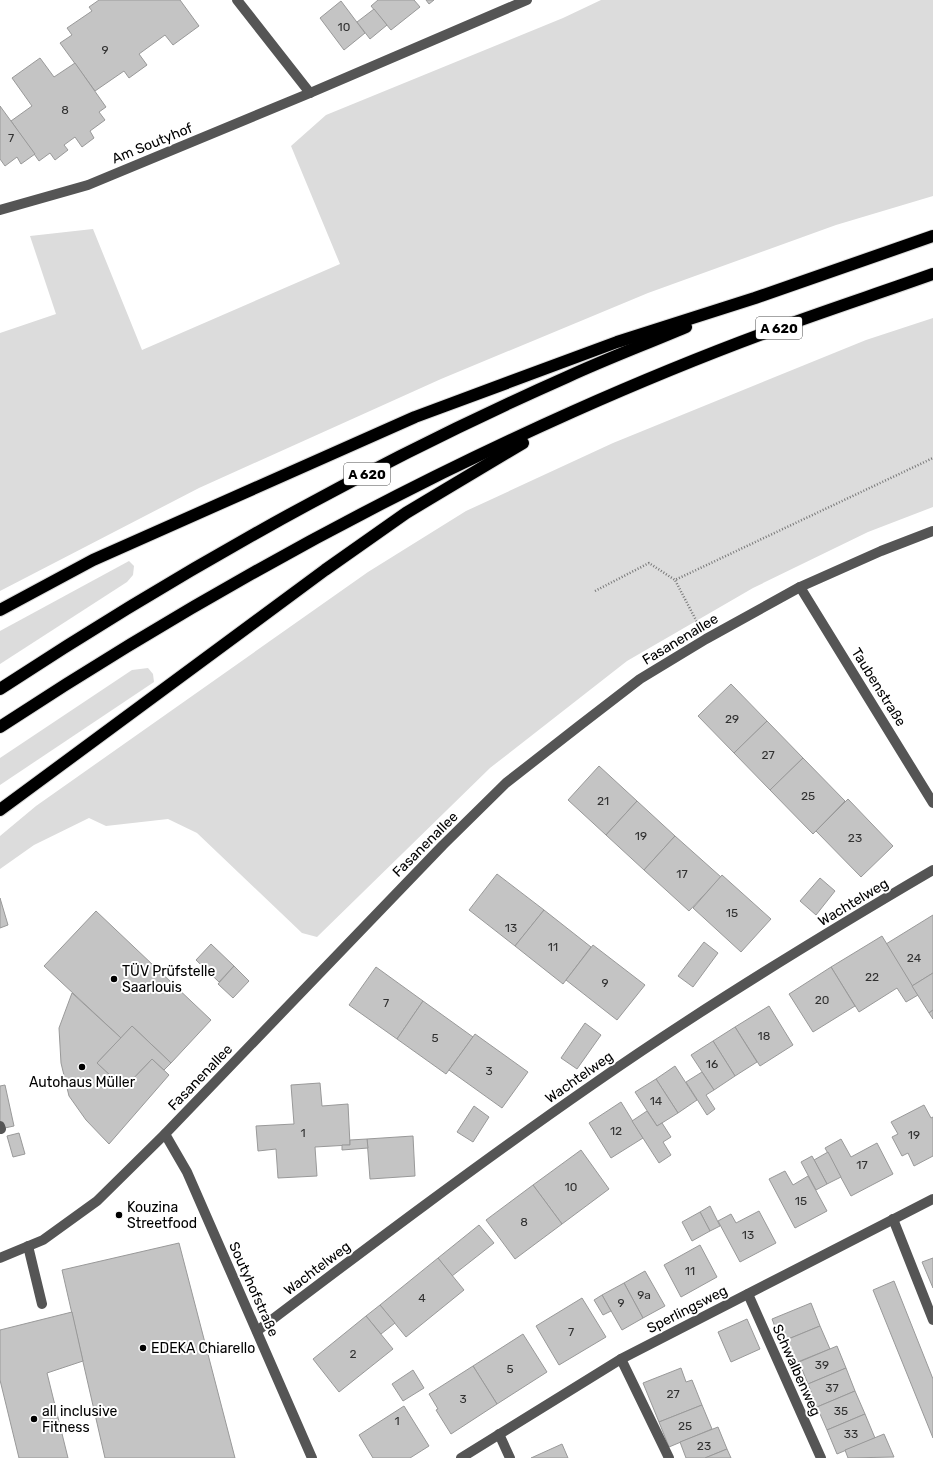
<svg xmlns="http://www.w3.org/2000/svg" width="933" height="1458" viewBox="0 0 933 1458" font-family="Rubik,sans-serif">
	<rect width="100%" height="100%" fill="#fff"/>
	<!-- green -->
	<g fill="#dcdcdc">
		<polygon points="601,0 933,0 933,196 836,225 648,293 441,379 199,488 0,591 0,333 56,314 30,236 93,229 142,350 340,264 291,146 326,115 563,18"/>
		<polygon points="933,318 933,507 868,532 753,588 627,661 490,768 317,937 302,933 197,833 168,819 106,826 89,818 34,845 0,869 0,836 36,806 368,572 466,511 613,443 866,340"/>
		<polygon points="129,561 134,566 133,575 127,582 0,664 0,631"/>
		<polygon points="148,668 153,674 154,682 0,785 0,758 132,670"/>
	</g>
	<!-- building -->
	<g fill="#c4c4c4" stroke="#999">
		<polygon points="99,0 180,0 199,26 173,45 165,35 139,54 147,65 129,78 124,71 95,91 60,43 72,35 67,28 92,11 89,7"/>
		<polygon points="378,0 414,0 420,7 391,30 371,6"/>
		<polygon points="426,0 434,0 429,4"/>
		<polygon points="341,1 365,33 344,50 320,18"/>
		<polygon points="374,9 387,25 370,39 357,22"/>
		<polygon points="40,58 54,77 75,63 106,107 99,112 105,120 90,131 94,138 82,147 75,137 64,145 68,150 55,160 50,153 39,161 11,121 32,106 12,78"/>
		<polygon points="0,106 35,154 21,164 17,157 5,166 0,159"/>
		<polygon points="731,684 767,721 734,753 698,716"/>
		<polygon points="767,721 803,758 770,790 734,753"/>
		<polygon points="803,758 845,801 813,834 770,790"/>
		<polygon points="599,766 637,801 606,835 568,800"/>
		<polygon points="848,799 893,846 861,877 816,831"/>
		<polygon points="637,801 675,836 644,870 606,835"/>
		<polygon points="675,836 721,877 689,911 644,870"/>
		<polygon points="497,874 544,910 515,946 469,910"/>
		<polygon points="722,875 771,919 741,952 693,908"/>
		<polygon points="820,878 835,891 816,915 800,901"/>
		<polygon points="0,898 8,925 0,928"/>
		<polygon points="544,910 591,947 563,984 515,946"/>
		<polygon points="96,911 211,1020 171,1063 132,1026 121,1038 44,966"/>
		<polygon points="933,915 933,973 912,986 886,944"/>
		<polygon points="882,936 918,995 906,1002 897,988 859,1012 831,967"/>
		<polygon points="704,942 718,953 693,987 678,976"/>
		<polygon points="211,944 234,966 219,982 196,960"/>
		<polygon points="593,945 645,985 617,1020 566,980"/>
		<polygon points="234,966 249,981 233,998 218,984"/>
		<polygon points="376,967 423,1001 397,1039 349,1005"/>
		<polygon points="831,967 855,1006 813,1032 789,994"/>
		<polygon points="933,973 933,1010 929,1013 912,986"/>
		<polygon points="72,993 121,1038 97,1063 124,1088 152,1059 169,1075 109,1144 86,1120 69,1096 61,1063 59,1028"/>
		<polygon points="423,1001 473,1037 446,1074 397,1039"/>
		<polygon points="769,1006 793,1045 760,1066 735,1027"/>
		<polygon points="933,1010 933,1019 929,1013"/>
		<polygon points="585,1023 601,1035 577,1069 561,1058"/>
		<polygon points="132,1026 171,1063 164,1070 152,1059 124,1088 97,1063"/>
		<polygon points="735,1027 757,1062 735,1076 713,1041"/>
		<polygon points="475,1034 528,1072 502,1108 449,1070"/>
		<polygon points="713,1041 735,1076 714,1090 691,1055"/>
		<polygon points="675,1066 697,1100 678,1113 656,1079"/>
		<polygon points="702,1072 714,1090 706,1095 715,1109 707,1115 686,1082"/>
		<polygon points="656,1079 678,1113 657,1126 635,1092"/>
		<polygon points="320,1083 322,1106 348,1104 350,1145 315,1147 317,1176 278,1178 276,1149 258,1151 256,1126 294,1124 291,1085"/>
		<polygon points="5,1085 14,1126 0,1129 0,1086"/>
		<polygon points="621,1102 643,1138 611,1158 589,1123"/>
		<polygon points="924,1105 931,1118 933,1117 933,1156 914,1166 908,1153 902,1156 892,1137 898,1134 891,1122"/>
		<polygon points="474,1106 489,1117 473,1142 457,1132"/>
		<polygon points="647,1111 657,1126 662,1123 671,1137 663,1142 671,1155 659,1163 632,1121"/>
		<polygon points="19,1133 25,1154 13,1157 7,1136"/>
		<polygon points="413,1136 415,1176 370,1179 367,1139"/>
		<polygon points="367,1139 368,1148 342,1150 342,1145 350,1145 350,1140"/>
		<polygon points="841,1139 851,1157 877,1143 893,1174 851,1196 825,1148"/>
		<polygon points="581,1150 609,1189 562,1224 533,1185"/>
		<polygon points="828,1152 841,1177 827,1184 814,1160"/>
		<polygon points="812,1156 827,1184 816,1190 801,1162"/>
		<polygon points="785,1171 793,1185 808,1176 827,1211 795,1228 769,1179"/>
		<polygon points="533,1185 562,1224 515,1259 486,1220"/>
		<polygon points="710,1206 720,1226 710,1231 700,1212"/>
		<polygon points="759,1211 776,1243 740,1262 718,1221 731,1214 736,1223"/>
		<polygon points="700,1212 710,1231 692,1241 682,1222"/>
		<polygon points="479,1225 494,1243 452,1276 438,1258"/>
		<polygon points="179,1243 235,1458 105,1458 62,1270"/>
		<polygon points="700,1245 717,1277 681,1297 664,1265"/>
		<polygon points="438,1258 464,1290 406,1337 380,1305"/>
		<polygon points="933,1258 933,1288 922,1262"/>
		<polygon points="645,1271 665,1306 643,1318 624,1283"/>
		<polygon points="894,1281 933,1379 933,1438 873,1290"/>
		<polygon points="624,1283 643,1318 622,1330 602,1295"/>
		<polygon points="602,1295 611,1311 603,1315 594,1300"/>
		<polygon points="582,1298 606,1337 559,1365 536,1326"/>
		<polygon points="811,1303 820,1326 781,1342 772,1319"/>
		<polygon points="380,1305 395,1323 381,1334 366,1316"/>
		<polygon points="72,1312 83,1361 47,1373 68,1458 19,1458 0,1380 0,1330"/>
		<polygon points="366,1316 393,1349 339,1392 313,1359"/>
		<polygon points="747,1319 760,1349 731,1362 718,1332"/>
		<polygon points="820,1326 830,1349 790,1365 781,1342"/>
		<polygon points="523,1334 547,1372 497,1404 473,1366"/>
		<polygon points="837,1346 846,1368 808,1384 799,1362"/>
		<polygon points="473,1366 497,1404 451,1434 436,1410 438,1409 429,1394"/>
		<polygon points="681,1368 686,1382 692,1380 702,1405 659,1422 643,1383"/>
		<polygon points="846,1368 855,1391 817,1407 808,1384"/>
		<polygon points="413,1370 424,1388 403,1401 392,1384"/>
		<polygon points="855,1391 865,1414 827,1430 817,1407"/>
		<polygon points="702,1405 712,1429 669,1447 659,1422"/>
		<polygon points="404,1406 429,1446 410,1458 373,1458 359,1435"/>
		<polygon points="865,1414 875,1438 837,1454 827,1430"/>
		<polygon points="718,1427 727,1449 705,1458 686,1458 680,1442"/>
		<polygon points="884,1434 894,1457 848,1458 845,1450"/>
		<polygon points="562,1444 568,1458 531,1458"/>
		<polygon points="727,1449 731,1458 705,1458"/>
	</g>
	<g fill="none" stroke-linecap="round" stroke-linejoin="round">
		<defs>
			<g id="highway">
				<polyline points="0,610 93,560 415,417 617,342 755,298 933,236"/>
				<path d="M0,689C180,571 370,464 567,377C606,359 646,344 686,327"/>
				<path d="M0,727C181,608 373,501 572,412C635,384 700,357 765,333C821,312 877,294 933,274"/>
				<polyline points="0,810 325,570 406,513 523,443"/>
			</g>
		</defs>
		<!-- highway casing -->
		<use href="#highway" stroke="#dbdbdb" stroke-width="14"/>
		<!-- path -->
		<g stroke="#777" stroke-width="2.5" stroke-dasharray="1 2" stroke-linecap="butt">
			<polyline points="595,591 649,563 675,580"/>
			<polyline points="698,624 675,580 933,458"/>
		</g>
		<!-- minor -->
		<g stroke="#555" stroke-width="10">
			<polyline points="237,0 310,93"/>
			<polyline points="0,210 88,185 310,93 527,0"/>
			<polyline points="800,587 933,803"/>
			<polyline points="0,1126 1,1129"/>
			<polyline points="165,1134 187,1172 312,1458"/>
			<polyline points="893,1219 933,1320"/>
			<polyline points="28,1246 42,1304"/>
			<polyline points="0,1258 43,1240 97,1201 165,1134 443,845 506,783 579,726 640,679 706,639 800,587 881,551 933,531"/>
			<polyline points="748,1294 821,1458"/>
			<path d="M257,1331C368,1247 478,1164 592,1085C702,1008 817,938 933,870"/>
			<polyline points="621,1359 669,1458"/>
			<polyline points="499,1434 510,1458"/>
			<polyline points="461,1458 621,1359 933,1199"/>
		</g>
		<!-- highway -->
		<use href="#highway" stroke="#000" stroke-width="12"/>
	</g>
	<!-- markers -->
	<g fill="#000" stroke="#fff" stroke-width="1.5">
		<circle cx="114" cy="979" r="4"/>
		<circle cx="82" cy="1067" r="4"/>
		<circle cx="119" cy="1215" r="4"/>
		<circle cx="143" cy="1348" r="4"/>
		<circle cx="34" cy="1419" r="4"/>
	</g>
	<g text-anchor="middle" stroke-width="4" stroke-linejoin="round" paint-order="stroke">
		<!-- number labels -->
		<g font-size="12" fill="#313131">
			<text x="344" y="31">10</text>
			<text x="105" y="54">9</text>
			<text x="65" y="114">8</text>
			<text x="11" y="142">7</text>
			<text x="732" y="723">29</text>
			<text x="768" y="759">27</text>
			<text x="808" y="800">25</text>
			<text x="603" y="805">21</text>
			<text x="641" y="840">19</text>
			<text x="855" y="842">23</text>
			<text x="682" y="878">17</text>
			<text x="732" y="917">15</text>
			<text x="511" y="932">13</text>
			<text x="553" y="951">11</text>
			<text x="914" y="962">24</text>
			<text x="872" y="981">22</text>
			<text x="605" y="987">9</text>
			<text x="822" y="1004">20</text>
			<text x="386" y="1007">7</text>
			<text x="764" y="1040">18</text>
			<text x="435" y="1042">5</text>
			<text x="712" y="1068">16</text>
			<text x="489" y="1075">3</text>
			<text x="656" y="1105">14</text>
			<text x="616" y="1135">12</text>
			<text x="303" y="1137">1</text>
			<text x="914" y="1139">19</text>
			<text x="862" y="1169">17</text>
			<text x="571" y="1191">10</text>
			<text x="801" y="1205">15</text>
			<text x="524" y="1226">8</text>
			<text x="748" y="1239">13</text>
			<text x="690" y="1275">11</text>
			<text x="644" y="1299">9a</text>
			<text x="422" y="1302">4</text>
			<text x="621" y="1307">9</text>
			<text x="571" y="1336">7</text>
			<text x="353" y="1358">2</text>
			<text x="822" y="1369">39</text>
			<text x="510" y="1373">5</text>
			<text x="832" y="1392">37</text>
			<text x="673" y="1398">27</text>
			<text x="463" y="1403">3</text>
			<text x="841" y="1415">35</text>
			<text x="397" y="1425">1</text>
			<text x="685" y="1430">25</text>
			<text x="851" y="1438">33</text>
			<text x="704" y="1450">23</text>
		</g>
		<!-- shield labels -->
		<g fill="#fff" stroke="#4c4c4c" stroke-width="1">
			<rect x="756" y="317" width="46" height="22" rx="3"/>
			<rect x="344" y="463" width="46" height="22" rx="3"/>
		</g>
		<g font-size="13" font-weight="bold" fill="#000">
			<text x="779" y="333">A 620</text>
			<text x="367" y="479">A 620</text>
		</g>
		<!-- street labels -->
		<g font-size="14" fill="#000" stroke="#fff">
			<text transform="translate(152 143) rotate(-22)" y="5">Am Soutyhof</text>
			<text transform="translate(680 639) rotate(-31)" y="5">Fasanenallee</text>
			<text transform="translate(879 687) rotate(58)" y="5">Taubenstraße</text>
			<text transform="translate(425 844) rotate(-45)" y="5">Fasanenallee</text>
			<text transform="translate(853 902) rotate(-31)" y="5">Wachtelweg</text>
			<text transform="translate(200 1077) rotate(-46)" y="5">Fasanenallee</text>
			<text transform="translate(579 1077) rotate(-35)" y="5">Wachtelweg</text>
			<text transform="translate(317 1268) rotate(-37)" y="5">Wachtelweg</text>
			<text transform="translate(254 1289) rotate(66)" y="5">Soutyhofstraße</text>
			<text transform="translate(687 1309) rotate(-27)" y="5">Sperlingsweg</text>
			<text transform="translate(797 1370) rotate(66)" y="5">Schwalbenweg</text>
		</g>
		<!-- poi labels -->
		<g font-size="14" fill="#000" stroke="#fff" text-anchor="start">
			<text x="122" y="976">TÜV Prüfstelle<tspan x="122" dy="16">Saarlouis</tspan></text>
			<text x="82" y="1087" text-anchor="middle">Autohaus Müller</text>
			<text x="127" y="1212">Kouzina<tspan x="127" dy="16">Streetfood</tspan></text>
			<text x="151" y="1353">EDEKA Chiarello</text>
			<text x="42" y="1416">all inclusive<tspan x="42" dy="16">Fitness</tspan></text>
		</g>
	</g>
</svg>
